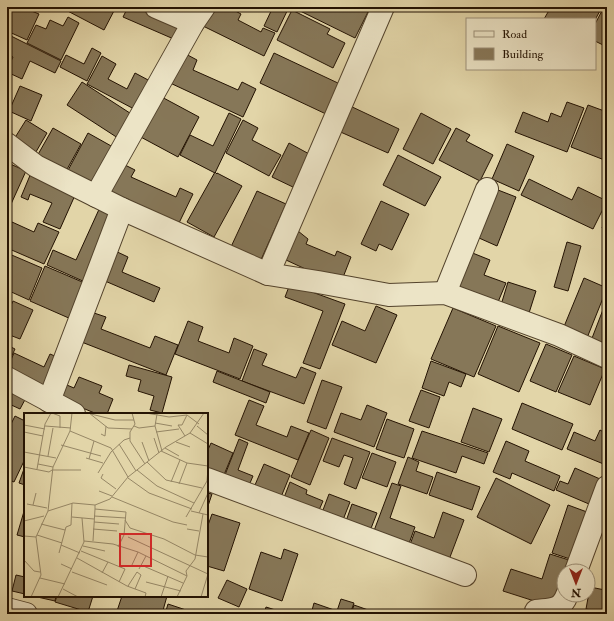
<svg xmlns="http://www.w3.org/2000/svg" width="614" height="621" viewBox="0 0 614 621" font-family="'IM FELL Double Pica',serif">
	<rect width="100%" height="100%" fill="#e2d5a8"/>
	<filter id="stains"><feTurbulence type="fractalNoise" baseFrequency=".005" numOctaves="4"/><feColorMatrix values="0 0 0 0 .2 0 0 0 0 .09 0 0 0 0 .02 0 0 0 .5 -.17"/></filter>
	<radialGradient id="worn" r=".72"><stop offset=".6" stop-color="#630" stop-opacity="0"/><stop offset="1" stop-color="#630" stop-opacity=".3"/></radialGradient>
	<!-- building -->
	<g fill="#867758" stroke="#231202">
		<polygon points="7,7 30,7 29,10 39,14 27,40 7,31"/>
		<polygon points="60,7 116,7 104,30"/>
		<polygon points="128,7 145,7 183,24 176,40 123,17"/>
		<polygon points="213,7 228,7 241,14 238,20 261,32 263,28 275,33 264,56 203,26"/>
		<polygon points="273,7 289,7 277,32 264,26"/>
		<polygon points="292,7 343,7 347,9 348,7 364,7 369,10 355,38"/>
		<polygon points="551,7 602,7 595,20 595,19 544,19"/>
		<polygon points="604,7 607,7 607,47 595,41 595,24"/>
		<polygon points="292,10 330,29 327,34 345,43 333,68 277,40"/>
		<polygon points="68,17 79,23 61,60 27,43 36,25 46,29 50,20 63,26"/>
		<polygon points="7,34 61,61 55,73 30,61 22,79 7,72 7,69 13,57 7,54"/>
		<polygon points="92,48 101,53 87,81 60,67 66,55 84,64"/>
		<polygon points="182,52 197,60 193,70 238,90 242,82 256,89 243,117 168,82"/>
		<polygon points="274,53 340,84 326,114 260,83"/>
		<polygon points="102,56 116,64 108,79 127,89 135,73 150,81 134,109 87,84"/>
		<polygon points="82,82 136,117 121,140 67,105"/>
		<polygon points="20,86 42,95 31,121 9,111"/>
		<polygon points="158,95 199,117 178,157 137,135"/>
		<polygon points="567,102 584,108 567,152 515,132 523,112 548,122 551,113 561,117"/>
		<polygon points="348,105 399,129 388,153 336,130"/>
		<polygon points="588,105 607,112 607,161 571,147"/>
		<polygon points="229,113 241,119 215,173 180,155 190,135 213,146"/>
		<polygon points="421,113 451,129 433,164 403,149"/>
		<polygon points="26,120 47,133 33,157 11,144"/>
		<polygon points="243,120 258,128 252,140 281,155 269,176 226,153"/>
		<polygon points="53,128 81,144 65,173 36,158"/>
		<polygon points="456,128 470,135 466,141 493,155 480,181 439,160"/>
		<polygon points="88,133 113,147 91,187 66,174"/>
		<polygon points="289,143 311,155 295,188 272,177"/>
		<polygon points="507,144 534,156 519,191 492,179"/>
		<polygon points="398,155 441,177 425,206 383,185"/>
		<polygon points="8,163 26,171 7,213 7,166"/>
		<polygon points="121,163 135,170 131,177 176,197 180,188 193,194 179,223 108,191"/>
		<polygon points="215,172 217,174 217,173 242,186 214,237 187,222"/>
		<polygon points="31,173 76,193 60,229 43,222 52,203 30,194 28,200 21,197"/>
		<polygon points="529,179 572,200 578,187 607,201 593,229 521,195"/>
		<polygon points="498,190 516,197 497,246 479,238"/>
		<polygon points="257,191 286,204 260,262 230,249"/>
		<polygon points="381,201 409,214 392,250 379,244 376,251 361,244"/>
		<polygon points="101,205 114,212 85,282 47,265 53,250 76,260"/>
		<polygon points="607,216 607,229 602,228"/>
		<polygon points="12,222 34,232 38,223 59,232 44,264 7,248 7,235"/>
		<polygon points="298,231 308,239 306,244 335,256 337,251 351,257 340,285 286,260"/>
		<polygon points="567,242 581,246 568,291 554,287"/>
		<polygon points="111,249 128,257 122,272 160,288 154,302 98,278"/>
		<polygon points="470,252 490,260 484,275 506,283 498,302 457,286"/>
		<polygon points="7,253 42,268 29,300 7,290"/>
		<polygon points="45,266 87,284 71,319 30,301"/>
		<polygon points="584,278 607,288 587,338 563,329"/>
		<polygon points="508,282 536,291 529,313 501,305"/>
		<polygon points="290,284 345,304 320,369 303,363 323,311 285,297"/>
		<polygon points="13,301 33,310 20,339 7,334 7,315"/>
		<polygon points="376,306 397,315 376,363 332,345 342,321 365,331"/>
		<polygon points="604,307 607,308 607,353 589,346"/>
		<polygon points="453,308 496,326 474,377 431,359"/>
		<polygon points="91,312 106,317 101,329 150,348 155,336 178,345 166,375 79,341"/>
		<polygon points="188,321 203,327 198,341 229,353 234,338 253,346 240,379 175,354"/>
		<polygon points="498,326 540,343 519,392 478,374"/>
		<polygon points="546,344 572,355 556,392 530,381"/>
		<polygon points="7,345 15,349 7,366"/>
		<polygon points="254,349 267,354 262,365 296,378 301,367 316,373 304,404 242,381"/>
		<polygon points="14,353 44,367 50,354 62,359 48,390 7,369"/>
		<polygon points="574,356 605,369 590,405 558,392"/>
		<polygon points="431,361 466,374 461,387 449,382 444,396 422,388"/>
		<polygon points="129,365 172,377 162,413 150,410 154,396 138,391 141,380 126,376"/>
		<polygon points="217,371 270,392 266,403 213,382"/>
		<polygon points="79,377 102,386 99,393 113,399 107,414 97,414 56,397 62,383 74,388"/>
		<polygon points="322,380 342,387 326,429 307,422"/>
		<polygon points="7,385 28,394 20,409 7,403"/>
		<polygon points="421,390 440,397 429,428 409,421"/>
		<polygon points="249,400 264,406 256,425 287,437 291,426 309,433 298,460 235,435"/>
		<polygon points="522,403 573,424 562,450 512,429"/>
		<polygon points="367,405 387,413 374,447 334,432 341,413 361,420"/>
		<polygon points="473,408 502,419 489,452 461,442"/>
		<polygon points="15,416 25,421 25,459 14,482 7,479 7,432"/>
		<polygon points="387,419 414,429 404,458 376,449"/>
		<polygon points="311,430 329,438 310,485 291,477"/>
		<polygon points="600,430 607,434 607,462 606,465 567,449 574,432 595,441"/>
		<polygon points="422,431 488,453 484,464 462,456 456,473 412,458"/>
		<polygon points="332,438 370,452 356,489 344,484 353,458 344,455 339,467 323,461"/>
		<polygon points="239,439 248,443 238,470 253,476 247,490 223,480"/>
		<polygon points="506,441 529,451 525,461 560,476 554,491 512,473 510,479 493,472"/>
		<polygon points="211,443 233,453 221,482 207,476 207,452"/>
		<polygon points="372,453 396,462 387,487 362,478"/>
		<polygon points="408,457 419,462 416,471 433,477 427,494 398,484"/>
		<polygon points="264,464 290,475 279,502 252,492"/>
		<polygon points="25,466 25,485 19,483"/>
		<polygon points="575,468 600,479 589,504 556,490 560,481 568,484"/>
		<polygon points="437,472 480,487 472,510 429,495"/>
		<polygon points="496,478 550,505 531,544 477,517"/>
		<polygon points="290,482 307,490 306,494 323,501 316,517 282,503"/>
		<polygon points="392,483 401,486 390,518 415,527 407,549 372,536"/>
		<polygon points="207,493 212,494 207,509"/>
		<polygon points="329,494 350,502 341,525 320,518"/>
		<polygon points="607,501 607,534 600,533"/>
		<polygon points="352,504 377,513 368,536 344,527"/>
		<polygon points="568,505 587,512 570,559 552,553"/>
		<polygon points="25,508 25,537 17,535"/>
		<polygon points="443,512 464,520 447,565 408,550 415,531 434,538"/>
		<polygon points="212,514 240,523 224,571 207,566 207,528"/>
		<polygon points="284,549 298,554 282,601 249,589 261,552 281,559"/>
		<polygon points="550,554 569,560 566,571 564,571 564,576 553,607 503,591 511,569 542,579"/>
		<polygon points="16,575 25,577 25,594 12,591"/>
		<polygon points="607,579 607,613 586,609 590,587 605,590"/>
		<polygon points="227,580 247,589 239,607 218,598"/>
		<polygon points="33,596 56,596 55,601"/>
		<polygon points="57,596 93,596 88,612 55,602"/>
		<polygon points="122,596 167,596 162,614 130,614 117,611"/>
		<polygon points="341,599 354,603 350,614 311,614 314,603 337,611"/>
		<polygon points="168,604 198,614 165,614"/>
		<polygon points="354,605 371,611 370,614 351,614"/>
		<polygon points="266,607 288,614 264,614"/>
	</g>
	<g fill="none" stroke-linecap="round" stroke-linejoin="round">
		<defs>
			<g id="street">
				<polyline points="156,7 193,23"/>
				<polyline points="7,144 36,166 122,209 268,274 318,282 389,295 445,293 559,335 607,357"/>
				<polyline points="96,196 193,23 204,7"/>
				<polyline points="268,274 383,7"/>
				<polyline points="445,293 487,189"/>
				<polyline points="7,378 74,414"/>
				<polyline points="49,401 122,209"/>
				<polyline points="207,479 465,575"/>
				<polyline points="576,571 607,487"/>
				<polyline points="7,609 26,614"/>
				<path d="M536,614V611C551,609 561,611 567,595"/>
			</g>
		</defs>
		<!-- street casing -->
		<use href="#street" stroke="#53432c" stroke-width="24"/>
		<!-- street -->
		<use href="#street" stroke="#ece4c6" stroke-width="22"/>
	</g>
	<!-- overview -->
	<g transform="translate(24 413)">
		<rect width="184" height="184" fill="#e2d5a8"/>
		<path fill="none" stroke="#968766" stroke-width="1" d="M28,0L36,3V15M65,0L84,15L108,16M108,0L111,11L106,19V28L121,51M122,0L145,4L163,2L175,11M67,1L91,7H110M133,1L131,13L138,38M131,10L148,13M0,12L21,16M21,13L47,15M110,13L115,15L131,13M173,13L184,22M46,18L87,35L104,64M0,19L19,23M132,19L155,16M166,20L184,31M77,21L81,23L82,13M161,23L154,12H158L163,2M130,25L135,40M118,29L125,48M152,29L166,34M95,31L112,58M37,32L77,43M141,35L155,43M137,38L163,50L184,53M0,39L32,45M24,43L29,15M62,45L79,50M65,46L70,28M123,49L142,67L178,75M14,51L29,54M0,54L25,59L28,57H57M13,56L21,11L27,0M113,57L133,73L170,90M74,60L87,39L100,27L106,25M79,61L77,65L92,76M104,65L125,80L168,96M147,69L156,47M155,71L163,50M75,78L88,83M88,84L149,109L163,112M3,91L23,95M9,92L12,80M71,92V96L102,99L100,122L94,134M24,98L29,54L46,18L48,0M167,98L184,102M175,100L184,80M70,103L102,105M48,104L70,106M162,104L183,68L184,55M101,107L106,115L140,126L171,142L184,144M0,108L20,103M70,109L95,111M17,111L41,117M69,116L93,118M163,116L175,118M13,122L38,130M0,123L12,124M104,124L184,161M60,128L89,131L114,139L163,163M69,128L71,96M37,132L56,140M59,133L81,138M57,138L101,156L95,169M35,140L42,114L47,112L48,90M53,145L103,173L122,180L121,184M0,147L10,158L16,159M37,151L48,156M117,152L159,170M107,154L114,139M115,156L122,143M48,159L83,172M78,160L84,149M16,165L41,171M122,169L157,178M104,173L113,159L117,162L111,176M39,176L54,184M7,184L17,162L12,124L24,98L49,90L71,92L86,86L104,64L142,34L166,20L180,0M34,184L60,129L58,105M137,184L144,163M153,184L163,163L162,158L171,146L179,101M177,184L184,161"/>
		<path fill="#d62828" fill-opacity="0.15" stroke="#d62828" stroke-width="2" d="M96,121H127V153H96Z"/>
		<rect width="184" height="184" fill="none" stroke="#231202" stroke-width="2"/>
	</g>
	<!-- margin -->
	<rect width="614" height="621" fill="none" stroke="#e2d5a8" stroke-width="24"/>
	<rect x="8" y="8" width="598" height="605" fill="none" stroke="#231202" stroke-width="2"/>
	<rect x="12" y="12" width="590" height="597" fill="none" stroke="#231202"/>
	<!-- legend -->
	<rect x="466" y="18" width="130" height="52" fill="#ece4c6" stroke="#9c9078"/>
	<rect x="474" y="31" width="20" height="6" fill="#ece4c6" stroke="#9c9078"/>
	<text x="502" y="38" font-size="12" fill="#231202">Road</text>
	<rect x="474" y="48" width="20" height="12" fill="#867758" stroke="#9c9078"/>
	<text x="502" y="58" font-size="12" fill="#231202">Building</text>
	<!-- north arrow -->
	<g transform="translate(576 583) rotate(180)"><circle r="19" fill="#ece4c6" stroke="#9c9078"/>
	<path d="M0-3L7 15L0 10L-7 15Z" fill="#8f2418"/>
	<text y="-6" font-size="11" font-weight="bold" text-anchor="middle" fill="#231202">N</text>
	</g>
	<rect width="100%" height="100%" filter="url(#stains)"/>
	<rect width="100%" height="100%" fill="url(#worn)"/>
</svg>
